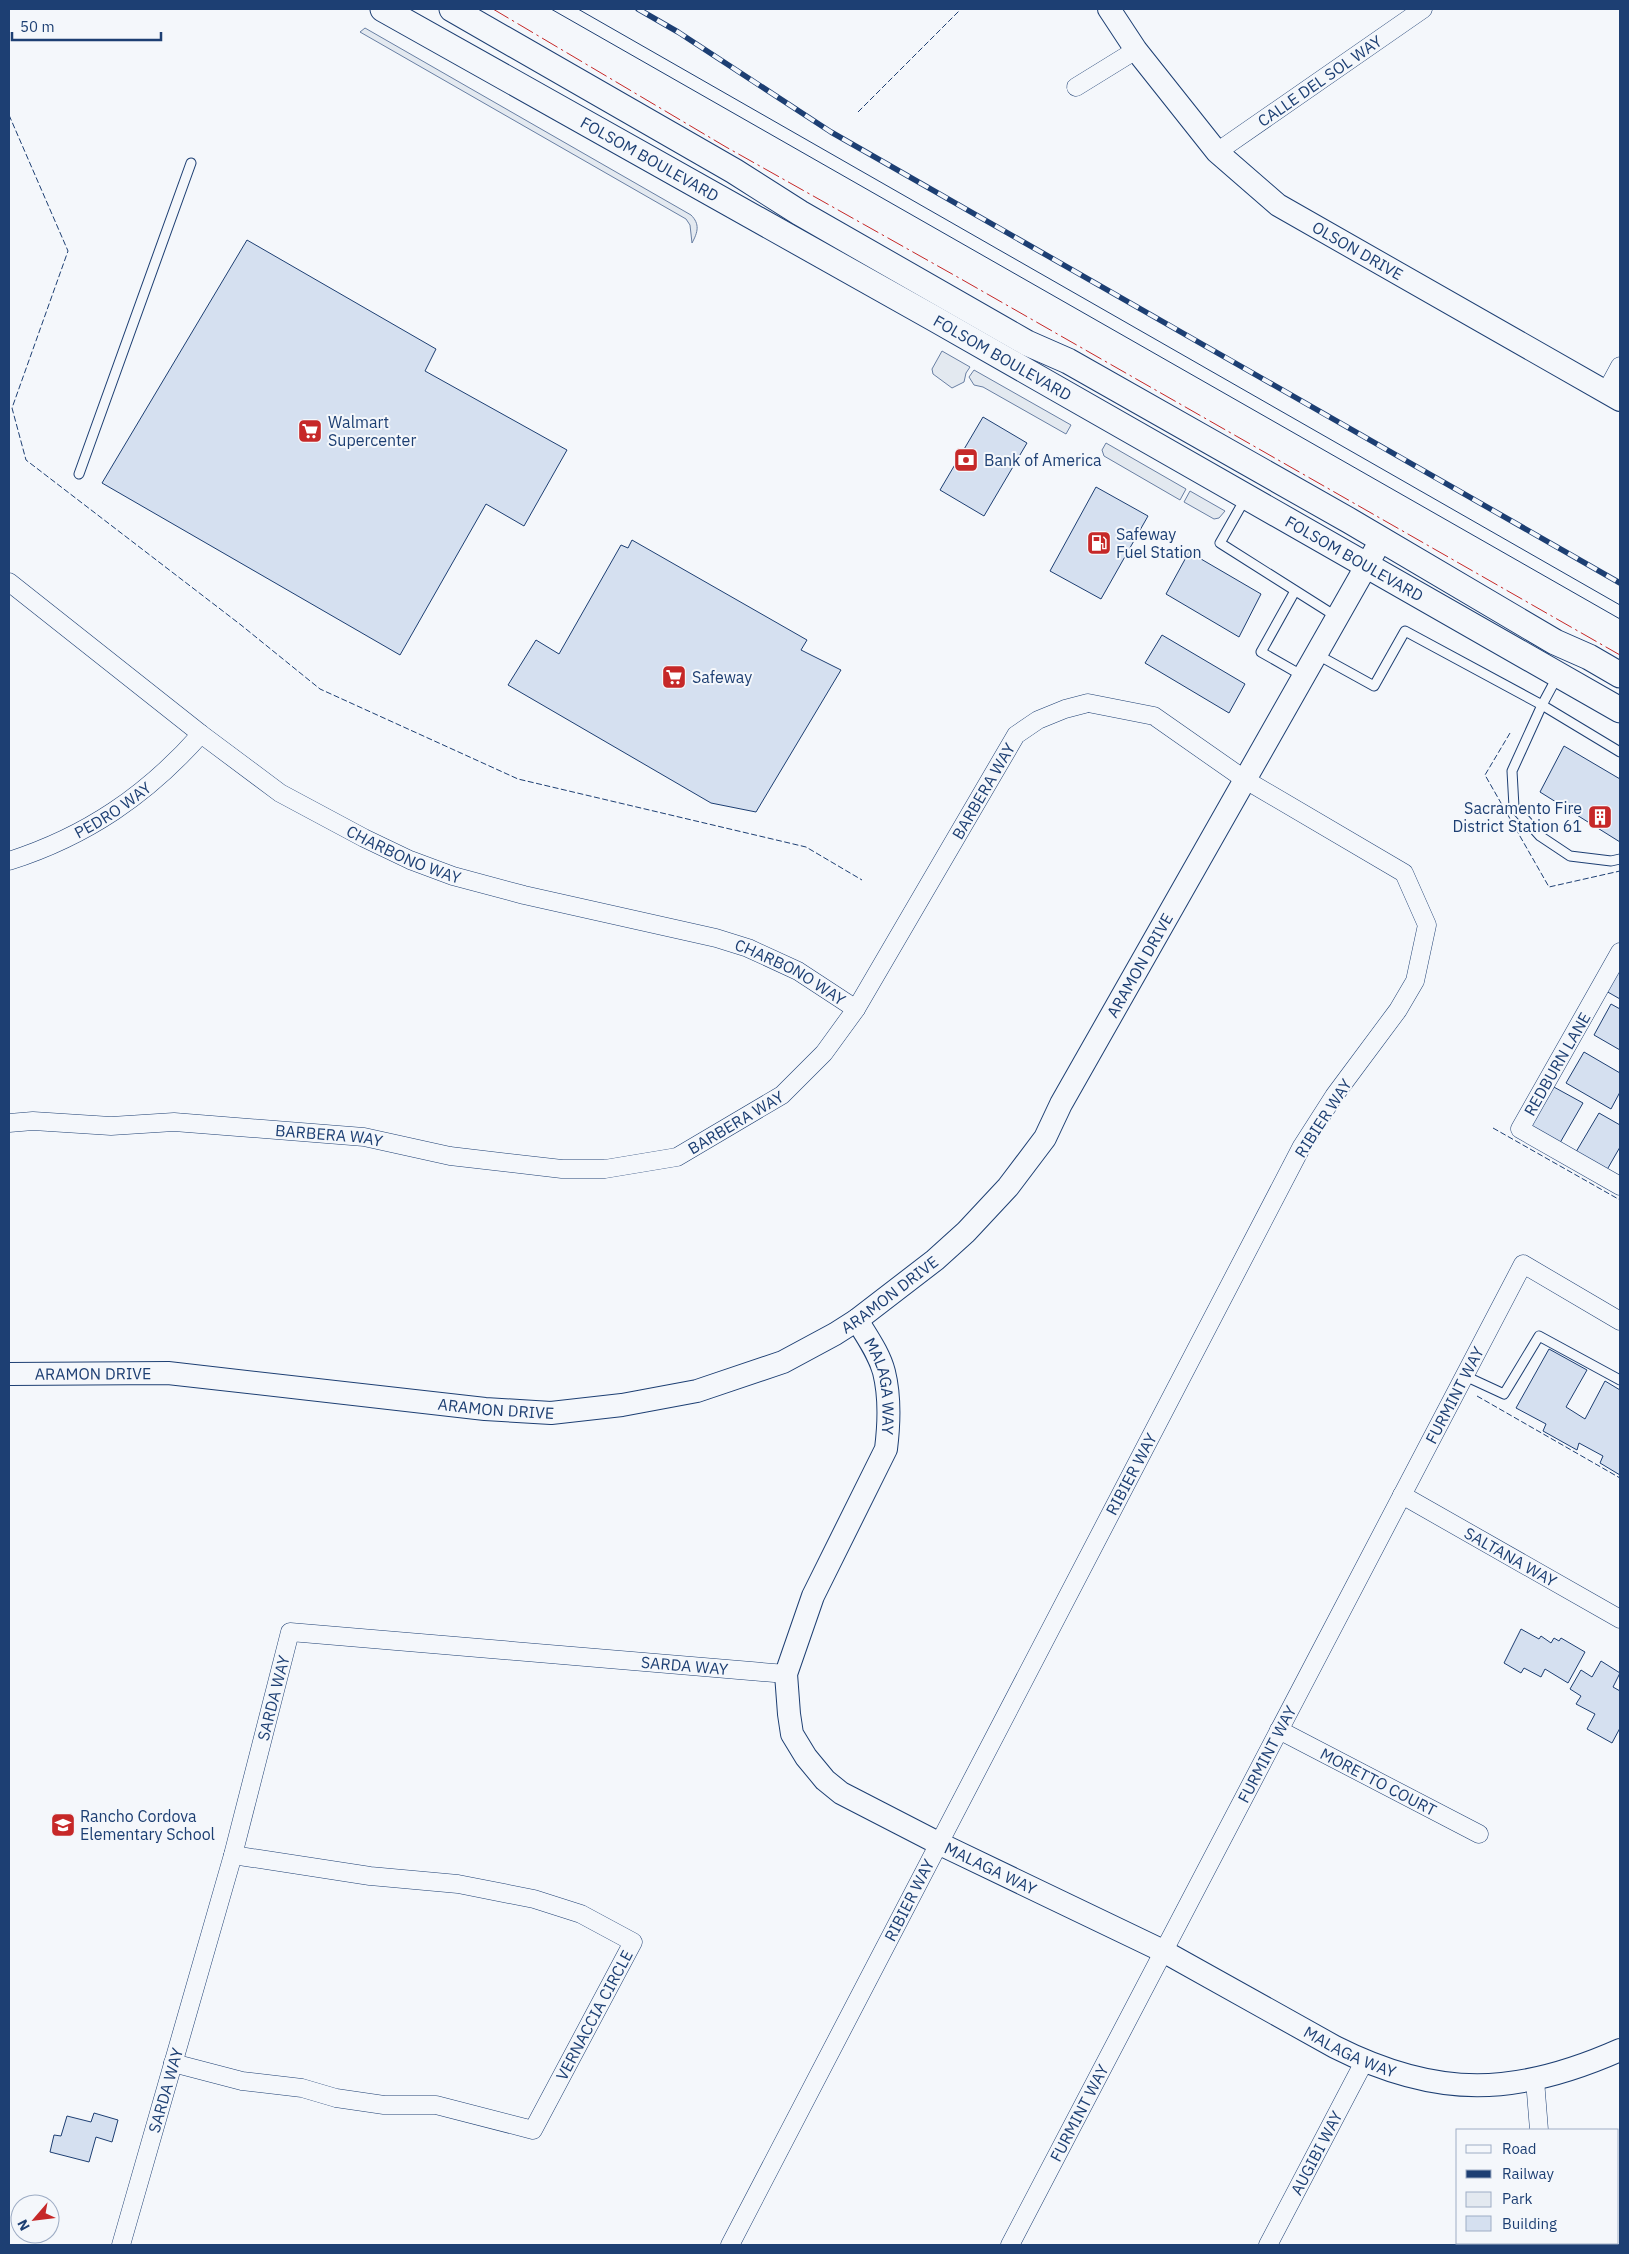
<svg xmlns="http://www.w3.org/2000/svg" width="1629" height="2254" viewBox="0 0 1629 2254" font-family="'IBM Plex Sans',sans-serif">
	<rect width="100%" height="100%" fill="#f4f7fb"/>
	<!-- green -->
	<g fill="#e3e9f0" stroke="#687fa3">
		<path d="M365,28L691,215C700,224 698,232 692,243L690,225L686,219L360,32Z"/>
		<polygon points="942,351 970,367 966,373 964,382 952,388 933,374 932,369"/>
		<polygon points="974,370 1071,425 1066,434 983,387 974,385 969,377"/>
		<polygon points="1106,443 1186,489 1180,500 1104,456 1102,450"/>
		<polygon points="1190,491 1225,511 1219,518 1214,519 1184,502"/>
	</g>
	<!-- building -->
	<g fill="#d5e0f0" stroke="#1d3f73">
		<polygon points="247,240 436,349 425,371 567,450 524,526 486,504 400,655 102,483"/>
		<polygon points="983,417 1027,443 984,516 940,490"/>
		<polygon points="1096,487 1148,516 1101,599 1050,571"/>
		<polygon points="632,540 807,640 801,650 841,670 756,812 711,803 508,685 536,640 559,654 621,545 628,548"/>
		<polygon points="1189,552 1261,594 1239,637 1166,594"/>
		<polygon points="1162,635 1245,684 1229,713 1145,663"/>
		<polygon points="1564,746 1620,779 1620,842 1540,792"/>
		<polygon points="1620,967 1620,999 1606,991"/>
		<polygon points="1611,1004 1620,1009 1620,1050 1594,1035"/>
		<polygon points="1584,1052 1620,1073 1620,1092 1611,1109 1566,1083"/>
		<polygon points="1552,1086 1583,1103 1557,1148 1526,1130"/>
		<polygon points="1599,1113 1620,1125 1620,1147 1604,1175 1573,1157"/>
		<polygon points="1549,1349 1587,1370 1566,1407 1585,1419 1605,1381 1620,1390 1620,1475 1600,1463 1603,1456 1579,1443 1577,1450 1543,1431 1546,1424 1516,1408"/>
		<polygon points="1521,1629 1539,1639 1541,1636 1551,1643 1554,1638 1559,1641 1561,1638 1585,1652 1568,1683 1545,1669 1541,1677 1524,1668 1521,1673 1504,1663"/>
		<polygon points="1601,1661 1620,1673 1613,1687 1620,1691 1620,1728 1612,1743 1587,1729 1595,1714 1576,1704 1581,1696 1570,1689 1581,1670 1592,1677"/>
		<polygon points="94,2113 118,2120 112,2142 96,2137 89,2162 50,2152 54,2135 61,2136 67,2116 91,2122"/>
	</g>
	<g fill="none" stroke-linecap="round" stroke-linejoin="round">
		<defs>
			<g id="service">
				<polyline points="79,474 191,163"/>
				<polyline points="1245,499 1220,543 1337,617"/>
				<polyline points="1295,591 1261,652 1303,676"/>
				<polyline points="1316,654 1374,686 1405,631 1542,705 1557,677"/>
				<polyline points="1620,752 1542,705 1512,771 1514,807 1540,836 1570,856 1611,861 1620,859"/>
				<polyline points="1465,1376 1504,1394 1539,1336 1620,1380"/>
			</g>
			<g id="minor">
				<polyline points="1076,87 1136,50"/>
				<path id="s1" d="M1217,152L1423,9"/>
				<polyline points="1606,392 1620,366"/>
				<path id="s2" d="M9,582L201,734L280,793L364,838L410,860L453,876L524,895L716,938L748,948L798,971L856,1009"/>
				<path id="s3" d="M9,861C87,836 147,795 201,734"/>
				<polyline points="1620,952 1520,1129 1620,1186"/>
				<path id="s4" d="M9,1123L33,1121L111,1126L174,1122L364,1137L450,1156L562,1169H605L677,1157L782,1095L824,1053L856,1009L1016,735L1038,720L1065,709L1088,703L1154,716L1244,779L1404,873L1427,925L1415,981L1398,1010L1334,1096L1302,1146L730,2245"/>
				<path id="s5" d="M1402,1495L1620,1619"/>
				<path id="s6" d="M1279,1730L1479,1834"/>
				<path id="s7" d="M173,2063L242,2081L302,2088L336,2098L384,2105H436L533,2130L633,1942L581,1914L534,1899L458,1884L370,1876L233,1855"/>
				<polyline points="1535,2080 1539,2130"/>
				<path id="s8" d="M121,2245L233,1855L290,1632L786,1674"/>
				<path id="s9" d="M1010,2245L1523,1264L1620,1321"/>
				<path id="s10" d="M1268,2245L1364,2062"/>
				<polyline points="1522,2245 1523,2243"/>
			</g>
			<g id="tertiary">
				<path id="s11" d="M1109,9L1136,50L1217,152L1278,205L1620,400"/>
				<path id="s12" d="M857,1320C867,1337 879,1353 884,1372C890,1396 889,1425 886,1449L813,1596L786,1674L789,1714L792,1734L806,1757L825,1780L841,1793L938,1843L1163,1951L1335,2047C1438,2099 1516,2096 1620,2050"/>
				<path id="s13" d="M9,1374L168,1373L485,1409L551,1413L622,1405L697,1391L783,1362L835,1334L857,1320L935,1260L966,1232L1008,1187L1045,1138L1061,1104L1381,540"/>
			</g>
			<g id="secondary">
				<path id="s14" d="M383,9L935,319L1620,710"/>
				<polyline points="452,9 734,171 800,213 1027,343 1068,361 1350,521 1555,642 1589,657 1620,675"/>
			</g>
		</defs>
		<!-- service casing -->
		<use href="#service" stroke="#1d3f73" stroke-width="11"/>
		<!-- minor casing -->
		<use href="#minor" stroke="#1d3f73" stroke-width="19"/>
		<!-- tertiary casing -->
		<use href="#tertiary" stroke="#1d3f73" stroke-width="24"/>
		<!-- secondary casing -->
		<use href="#secondary" stroke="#1d3f73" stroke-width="27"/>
		<!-- service -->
		<use href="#service" stroke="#f4f7fb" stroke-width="9"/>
		<!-- minor -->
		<use href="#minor" stroke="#f4f7fb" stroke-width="18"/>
		<!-- tertiary -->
		<use href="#tertiary" stroke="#f4f7fb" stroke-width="22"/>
		<!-- secondary -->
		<use href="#secondary" stroke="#f4f7fb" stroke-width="25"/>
		<!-- tram -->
		<g stroke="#1d3f73" stroke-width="1">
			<polyline points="551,9 1620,619"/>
			<polyline points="578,9 1620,605"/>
		</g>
		<defs>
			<polyline id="rail" points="638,9 678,32 831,132 1620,583"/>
		</defs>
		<!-- rail casing -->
		<use href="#rail" stroke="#1d3f73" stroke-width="5.5"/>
		<!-- rail -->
		<use href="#rail" stroke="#f4f7fb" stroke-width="4" stroke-dasharray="11" stroke-linecap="butt"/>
		<!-- fence -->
		<g stroke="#1d3f73" stroke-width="1" stroke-dasharray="6 2.5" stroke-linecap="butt">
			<polyline points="858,112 961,9"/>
			<polyline points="9,115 68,251 12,408 26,460 241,625 320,689 518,779 806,847 862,880"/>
			<polyline points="1510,733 1485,775 1549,887 1620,871"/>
			<polyline points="1493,1128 1620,1200"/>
			<polyline points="1477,1396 1620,1478"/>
		</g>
		<!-- power -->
		<polyline stroke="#c62828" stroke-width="1" stroke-dasharray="18 4 2.5 4" stroke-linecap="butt" points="493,9 726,147 961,279 1620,655"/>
	</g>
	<!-- icons -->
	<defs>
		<symbol id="supermarket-square" viewBox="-11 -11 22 22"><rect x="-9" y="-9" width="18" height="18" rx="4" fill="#c62828" stroke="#f4f7fb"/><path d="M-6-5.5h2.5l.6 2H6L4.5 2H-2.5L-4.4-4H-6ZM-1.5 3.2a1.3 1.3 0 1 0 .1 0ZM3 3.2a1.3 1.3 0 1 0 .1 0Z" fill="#fff"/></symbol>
		<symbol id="bank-square" viewBox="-11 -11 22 22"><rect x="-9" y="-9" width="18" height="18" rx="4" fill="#c62828" stroke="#f4f7fb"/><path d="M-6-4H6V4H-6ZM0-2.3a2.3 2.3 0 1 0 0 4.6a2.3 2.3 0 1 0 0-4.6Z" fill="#fff"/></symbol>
		<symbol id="fuel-square" viewBox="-11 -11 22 22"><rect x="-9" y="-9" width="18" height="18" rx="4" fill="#c62828" stroke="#f4f7fb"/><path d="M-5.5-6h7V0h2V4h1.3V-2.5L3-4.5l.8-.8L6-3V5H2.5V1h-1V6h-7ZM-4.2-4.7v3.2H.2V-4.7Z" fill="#fff"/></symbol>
		<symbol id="building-square" viewBox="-11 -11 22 22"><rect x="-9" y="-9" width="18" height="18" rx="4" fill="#c62828" stroke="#f4f7fb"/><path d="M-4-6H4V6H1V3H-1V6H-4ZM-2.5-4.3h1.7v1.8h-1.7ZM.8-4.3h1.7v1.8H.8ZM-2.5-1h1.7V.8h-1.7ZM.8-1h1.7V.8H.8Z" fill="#fff"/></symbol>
		<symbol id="school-square" viewBox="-11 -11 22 22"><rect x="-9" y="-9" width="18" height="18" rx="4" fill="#c62828" stroke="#f4f7fb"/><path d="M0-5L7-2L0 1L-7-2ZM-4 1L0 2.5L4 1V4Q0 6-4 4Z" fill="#fff"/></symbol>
	</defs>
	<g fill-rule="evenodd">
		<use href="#supermarket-square" x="296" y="417" width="28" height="28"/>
		<use href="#bank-square" x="952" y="446" width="28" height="28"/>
		<use href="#fuel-square" x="1085" y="529" width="28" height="28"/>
		<use href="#supermarket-square" x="660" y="663" width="28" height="28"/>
		<use href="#building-square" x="1586" y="803" width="28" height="28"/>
		<use href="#school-square" x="49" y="1811" width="28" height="28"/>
	</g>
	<g text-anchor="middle" stroke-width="4" stroke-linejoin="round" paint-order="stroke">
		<!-- street labels -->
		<g font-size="16" fill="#1d3f73" stroke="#f4f7fb">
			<text dy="6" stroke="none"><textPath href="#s1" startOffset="125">CALLE DEL SOL WAY</textPath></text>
			<text dy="6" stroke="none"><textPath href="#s14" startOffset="306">FOLSOM BOULEVARD</textPath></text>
			<text dy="6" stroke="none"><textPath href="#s11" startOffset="352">OLSON DRIVE</textPath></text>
			<text dy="6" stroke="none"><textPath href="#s14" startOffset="711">FOLSOM BOULEVARD</textPath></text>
			<text dy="6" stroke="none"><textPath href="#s14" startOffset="1116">FOLSOM BOULEVARD</textPath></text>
			<text dy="6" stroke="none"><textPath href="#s4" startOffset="1161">BARBERA WAY</textPath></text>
			<text dy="6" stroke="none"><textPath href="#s3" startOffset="116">PEDRO WAY</textPath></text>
			<text dy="6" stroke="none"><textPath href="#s2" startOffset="482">CHARBONO WAY</textPath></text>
			<text dy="6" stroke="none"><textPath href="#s13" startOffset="1328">ARAMON DRIVE</textPath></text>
			<text dy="6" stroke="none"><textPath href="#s2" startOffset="888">CHARBONO WAY</textPath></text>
			<text transform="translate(1557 1064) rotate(-60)" y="6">REDBURN LANE</text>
			<text transform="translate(1323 1118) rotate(-57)" y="6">RIBIER WAY</text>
			<text dy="6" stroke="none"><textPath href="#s4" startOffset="741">BARBERA WAY</textPath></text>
			<text dy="6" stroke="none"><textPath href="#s4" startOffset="321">BARBERA WAY</textPath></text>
			<text dy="6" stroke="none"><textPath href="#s13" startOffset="909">ARAMON DRIVE</textPath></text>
			<text dy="6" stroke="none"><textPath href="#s13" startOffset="84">ARAMON DRIVE</textPath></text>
			<text dy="6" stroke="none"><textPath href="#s12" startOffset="72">MALAGA WAY</textPath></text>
			<text dy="6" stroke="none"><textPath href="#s9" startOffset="959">FURMINT WAY</textPath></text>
			<text dy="6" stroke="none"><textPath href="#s13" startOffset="489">ARAMON DRIVE</textPath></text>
			<text transform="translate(1131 1474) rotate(-62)" y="6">RIBIER WAY</text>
			<text dy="6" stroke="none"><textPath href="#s5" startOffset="125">SALTANA WAY</textPath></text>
			<text dy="6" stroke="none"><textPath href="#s8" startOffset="1032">SARDA WAY</textPath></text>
			<text dy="6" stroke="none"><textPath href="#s8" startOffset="568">SARDA WAY</textPath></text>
			<text dy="6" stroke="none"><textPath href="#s9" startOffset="554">FURMINT WAY</textPath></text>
			<text dy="6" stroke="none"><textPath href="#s6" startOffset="112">MORETTO COURT</textPath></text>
			<text dy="6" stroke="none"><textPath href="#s12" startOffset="688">MALAGA WAY</textPath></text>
			<text transform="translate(909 1900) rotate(-63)" y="6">RIBIER WAY</text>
			<text dy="6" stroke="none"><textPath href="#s7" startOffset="498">VERNACCIA CIRCLE</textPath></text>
			<text dy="6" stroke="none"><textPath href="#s12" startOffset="1092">MALAGA WAY</textPath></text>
			<text dy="6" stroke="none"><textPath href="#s8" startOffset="161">SARDA WAY</textPath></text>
			<text dy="6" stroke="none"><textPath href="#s9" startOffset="149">FURMINT WAY</textPath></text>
			<text dy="6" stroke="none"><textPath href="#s10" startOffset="104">AUGIBI WAY</textPath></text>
		</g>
		<!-- poi labels -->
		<g font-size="16" fill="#1d3f73" stroke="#f4f7fb" text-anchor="start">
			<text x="328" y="428">Walmart<tspan x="328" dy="18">Supercenter</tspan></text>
			<text x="984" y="466">Bank of America</text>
			<text x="1116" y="540">Safeway<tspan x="1116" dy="18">Fuel Station</tspan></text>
			<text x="692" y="683">Safeway</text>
			<text x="1582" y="814" text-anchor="end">Sacramento Fire<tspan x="1582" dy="18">District Station 61</tspan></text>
			<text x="80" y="1822">Rancho Cordova<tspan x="80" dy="18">Elementary School</tspan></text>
		</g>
	</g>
	<!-- border -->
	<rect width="1629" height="2254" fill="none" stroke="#1d3f73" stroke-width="20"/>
	<!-- legend -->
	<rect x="1456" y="2129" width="162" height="115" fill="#f4f7fb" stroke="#9eadc5"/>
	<rect x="1466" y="2145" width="25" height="8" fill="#f4f7fb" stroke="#9eadc5"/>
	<text x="1502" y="2154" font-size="15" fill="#1d3f73">Road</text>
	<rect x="1466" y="2170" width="25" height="8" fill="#1d3f73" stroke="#9eadc5"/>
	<text x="1502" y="2179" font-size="15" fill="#1d3f73">Railway</text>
	<rect x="1466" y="2192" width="25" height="15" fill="#e3e9f0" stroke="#9eadc5"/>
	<text x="1502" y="2204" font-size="15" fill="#1d3f73">Park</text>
	<rect x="1466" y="2216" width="25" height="15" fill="#d5e0f0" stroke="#9eadc5"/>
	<text x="1502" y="2229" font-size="15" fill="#1d3f73">Building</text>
	<!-- north arrow -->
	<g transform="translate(35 2219) rotate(242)"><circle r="24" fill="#f4f7fb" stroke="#9eadc5"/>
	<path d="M0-4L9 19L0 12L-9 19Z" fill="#c62828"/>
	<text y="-8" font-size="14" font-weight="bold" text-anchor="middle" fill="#1d3f73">N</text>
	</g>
	<!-- scale -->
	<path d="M12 32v8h149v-8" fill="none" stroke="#1d3f73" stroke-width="2.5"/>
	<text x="20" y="32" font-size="15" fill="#1d3f73" stroke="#f4f7fb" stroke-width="4" paint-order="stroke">50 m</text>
</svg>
